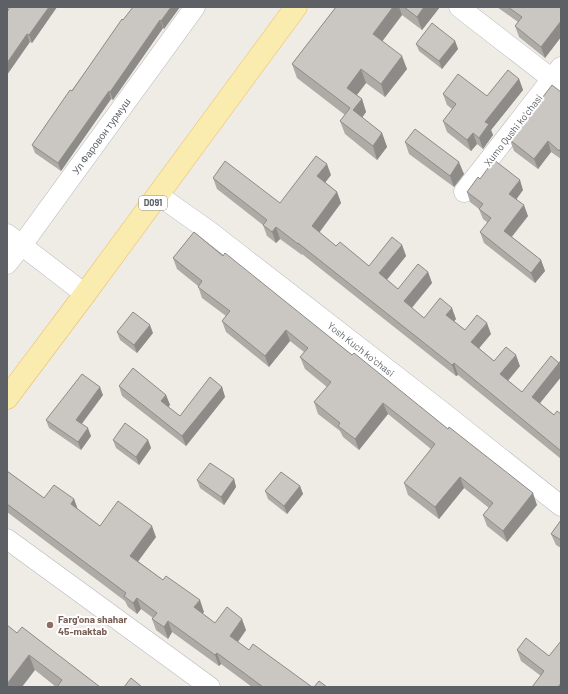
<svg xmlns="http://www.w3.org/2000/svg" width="568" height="694" viewBox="0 0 568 694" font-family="Barlow,sans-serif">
	<rect width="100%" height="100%" fill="#efece6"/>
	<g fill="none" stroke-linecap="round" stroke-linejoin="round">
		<defs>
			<g id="minor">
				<polyline points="459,7 561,86"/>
				<polyline points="464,192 561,67"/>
				<polyline points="158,195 209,231 440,410 561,506"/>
				<polyline points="7,234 85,294"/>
				<polyline points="7,264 22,245 195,7"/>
				<polyline points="7,539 210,687"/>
			</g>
			<polyline id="major" points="7,398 85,294 296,7"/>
		</defs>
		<!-- minor casing -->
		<use href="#minor" stroke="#b3b6ba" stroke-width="21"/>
		<!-- major casing -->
		<use href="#major" stroke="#e9bf64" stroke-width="23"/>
		<!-- minor -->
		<use href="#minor" stroke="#fff" stroke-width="20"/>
		<!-- major -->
		<use href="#major" stroke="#faebaf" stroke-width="22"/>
	</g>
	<!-- wall -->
	<g fill="#aeaba7">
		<polygon points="10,7 57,7 32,43 30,42"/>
		<polygon points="180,7 164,29 163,28 113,100 111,99 61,171 35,153 32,145 123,20"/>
		<polygon points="336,7 440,7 422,30 402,15 382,41 407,69 385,97 366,83 357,95 362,99 366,112 362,118 382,133 387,147 377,160 345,134 340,121 345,115 297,78 292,64"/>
		<polygon points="497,7 561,7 561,37 545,58 519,37 515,26 518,22"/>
		<polygon points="455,41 458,49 442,69 419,51 416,44"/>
		<polygon points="519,79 523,90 491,130 493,135 483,149 477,144 471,151 447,132 443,121 452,109 447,105 443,94 487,96"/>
		<polygon points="561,92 561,159 551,152 538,169 514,151 510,140"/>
		<polygon points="405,142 464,174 454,187 409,154"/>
		<polygon points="331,175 325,182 337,192 341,203 319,232 336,246 369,266 402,245 406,256 387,280 398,289 428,272 432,283 412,308 424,318 456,319 454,321 465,330 491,334 479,348 494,361 520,366 508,381 522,392 559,363 561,360 561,377 540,403 554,415 561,414 561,459 458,375 456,376 302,254 302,255 280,239 276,243 267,236 263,225 217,189 213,178 280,203"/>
		<polygon points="480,179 523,190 516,199 528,216 512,237 541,260 545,271 535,283 484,243 480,232 488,223 483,219 479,209 470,202 467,192"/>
		<polygon points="194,232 537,505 507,542 487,526 483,515 489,508 464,488 439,519 408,495 404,483 431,449 388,414 359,450 343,437 340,431 318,414 314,402 327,387 305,369 300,357 304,352 290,341 269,367 226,332 222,321 226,316 202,298 198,286 177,269 173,258"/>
		<polygon points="117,332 153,333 137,353 120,340"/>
		<polygon points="119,386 166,395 170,405 168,407 180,416 222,387 225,397 186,446 122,396"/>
		<polygon points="103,395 82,424 91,436 81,450 49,428 46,420"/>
		<polygon points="113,440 148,440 151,448 139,465 116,448"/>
		<polygon points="7,471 44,498 74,499 78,510 100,526 156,537 138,561 204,612 202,613 215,623 246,630 238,642 249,650 312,687 252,687 221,664 219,666 172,632 168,639 156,630 152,619 153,618 141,609 137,614 128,607 125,601 7,512"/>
		<polygon points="234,479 236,487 224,505 200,488 197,480"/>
		<polygon points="300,486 303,494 287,514 268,499 265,491"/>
		<polygon points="561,520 561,548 556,545 551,534"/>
		<polygon points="17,633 100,687 56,687 35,670"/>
		<polygon points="517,650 549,656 561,687 541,676 521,661"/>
	</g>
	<!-- shaded-wall -->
	<g fill="#8d8b88">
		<polygon points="49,7 57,7 32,43 29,35"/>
		<polygon points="171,7 180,7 164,29 161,21"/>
		<polygon points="393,7 399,7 402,15 378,47 373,34"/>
		<polygon points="424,7 440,7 422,30 417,17"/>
		<polygon points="160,20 163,28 113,100 110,92"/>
		<polygon points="561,21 561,37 545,58 541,47"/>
		<polygon points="27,34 30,42 7,75 7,63"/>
		<polygon points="455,41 458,49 442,69 439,61"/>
		<polygon points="402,56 407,69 385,97 381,84"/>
		<polygon points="361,69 366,83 352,101 347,88"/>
		<polygon points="519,79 523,90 491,130 493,135 483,149 479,138 485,122"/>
		<polygon points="109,91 111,99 61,171 58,163"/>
		<polygon points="362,99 366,112 357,124 353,110"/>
		<polygon points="382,133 387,147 377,160 373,146"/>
		<polygon points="473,133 477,144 471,151 467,140"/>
		<polygon points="548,141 551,152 538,169 534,159"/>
		<polygon points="459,162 464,174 454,187 450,176"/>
		<polygon points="327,164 331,175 321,188 317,176"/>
		<polygon points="520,180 523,190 513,204 509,194"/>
		<polygon points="337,192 341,203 316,237 312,226"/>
		<polygon points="524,205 528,216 508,241 504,231"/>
		<polygon points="276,227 280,239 276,243 272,232"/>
		<polygon points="402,245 406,256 383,284 379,273"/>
		<polygon points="541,260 545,271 535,283 531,273"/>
		<polygon points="428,272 432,283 408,312 404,301"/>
		<polygon points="452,308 456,319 450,326 446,315"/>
		<polygon points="487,323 491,334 475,353 471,342"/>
		<polygon points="150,325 153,333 137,353 134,345"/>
		<polygon points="286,330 290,341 269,367 265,356"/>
		<polygon points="516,355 520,366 504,385 500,374"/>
		<polygon points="454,363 458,375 456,376 452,365"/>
		<polygon points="559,363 561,368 561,377 536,408 532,397"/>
		<polygon points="100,387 103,395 79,427 76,420"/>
		<polygon points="222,387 225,397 186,446 182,436"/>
		<polygon points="166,395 170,405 165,411 161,401"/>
		<polygon points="383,403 388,414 359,450 355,439"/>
		<polygon points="88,428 91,436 81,450 78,442"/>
		<polygon points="148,440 151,448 139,465 136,457"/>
		<polygon points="460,477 464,488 439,519 435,507"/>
		<polygon points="234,479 236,487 224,505 221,497"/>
		<polygon points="300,486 303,494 287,514 284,506"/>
		<polygon points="533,493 537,505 507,542 503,531"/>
		<polygon points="74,499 78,510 71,504"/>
		<polygon points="152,526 156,537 134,567 130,556"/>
		<polygon points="137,598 141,609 137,614 133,603"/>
		<polygon points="200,600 204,612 198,618 194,607"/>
		<polygon points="242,619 246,630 234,647 230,636"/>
		<polygon points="168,621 172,632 168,639 164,627"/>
		<polygon points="217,653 221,664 219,666 215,655"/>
		<polygon points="29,655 35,670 22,687 7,687 7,684"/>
	</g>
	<!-- building -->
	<g fill="#cac7c2" stroke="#8d8b88">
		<polygon points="10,7 49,7 29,35 27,34 7,63 7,12"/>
		<polygon points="133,7 171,7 161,21 160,20 110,92 109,91 58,163 32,145 70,90 72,91 122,19 123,20"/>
		<polygon points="336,7 393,7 373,34 402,56 381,84 361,69 347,88 362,99 353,110 382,133 373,146 340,121 350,108 292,64"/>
		<polygon points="404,7 424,7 417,17"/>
		<polygon points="508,7 561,7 561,21 541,47 515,26 522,17"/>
		<polygon points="432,23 455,41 439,61 416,44"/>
		<polygon points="508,70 519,79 485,122 489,124 479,138 473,133 467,140 443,121 456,104 443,94 458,74 487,96"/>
		<polygon points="552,85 561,92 561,148 559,151 548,141 534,159 510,140"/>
		<polygon points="415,129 459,162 450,176 405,142"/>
		<polygon points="316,156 327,164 317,176 337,192 312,226 336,246 340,242 369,266 392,237 402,245 379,273 398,289 418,264 428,272 404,301 424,318 440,298 452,308 446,315 465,330 477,315 487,323 471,342 494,361 506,347 516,355 500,374 522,392 551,356 559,363 532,397 554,415 557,411 561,414 561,451 454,363 452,365 298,243 298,244 276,227 272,232 263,225 267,220 213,178 225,161 280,203"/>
		<polygon points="494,160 520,180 509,194 524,205 504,231 541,260 531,273 480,232 491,218 479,209 483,204 467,192 478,177 480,179"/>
		<polygon points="194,232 223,256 225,253 352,355 354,353 448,429 449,427 533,493 503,531 483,515 493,503 460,477 435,507 404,483 435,444 383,403 355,439 338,426 340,423 314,402 331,382 300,357 308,348 286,330 265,356 222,321 230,311 198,287 202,281 173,258"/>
		<polygon points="133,312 150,325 134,345 117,332"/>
		<polygon points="561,360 561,366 559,363"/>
		<polygon points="133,368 166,395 161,401 180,416 210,377 222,387 182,436 119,386"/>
		<polygon points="82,374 100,387 76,420 88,428 78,442 46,420"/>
		<polygon points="125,423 148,440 136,457 113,440"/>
		<polygon points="210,463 234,479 221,497 197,480"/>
		<polygon points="7,471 44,498 54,485 74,499 71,504 100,526 118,501 152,526 130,556 163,580 166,576 200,600 194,607 215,623 227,607 242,619 230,636 249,650 253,644 312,687 263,687 217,653 215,655 168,621 164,627 152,619 157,613 137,598 133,603 124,596 126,593 7,504"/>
		<polygon points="281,472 300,486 284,506 265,491"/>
		<polygon points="561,520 561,540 551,534"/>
		<polygon points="7,625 17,633 22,627 100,687 57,687 62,680 29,655 7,684"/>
		<polygon points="526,638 549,656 561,641 561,683 558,687 532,687 544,671 517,650"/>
		<polygon points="131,678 142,687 124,687"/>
		<polygon points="319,681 327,687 314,687"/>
	</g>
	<!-- markers -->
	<circle fill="#8d6e63" stroke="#fff" stroke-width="1.5" cx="50" cy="625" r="4"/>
	<g text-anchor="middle" stroke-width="4" stroke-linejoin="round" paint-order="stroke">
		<!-- shield labels -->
		<rect fill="#fff" stroke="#8e9093" stroke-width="1" x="139" y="196" width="28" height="14" rx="3"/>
		<g font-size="9" font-weight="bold" fill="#5d6165">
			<text x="153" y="206">D091</text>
		</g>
		<!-- street labels -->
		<g font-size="10" fill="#5d6165" stroke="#fff">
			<text transform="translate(513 130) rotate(-52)" y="4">Xumo Qushi koʻchasi</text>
			<text transform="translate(101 136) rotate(-54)" y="4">Ул Фаровон турмуш</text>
			<text transform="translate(361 349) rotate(38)" y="4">Yosh Kuch koʻchasi</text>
		</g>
		<!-- education labels -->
		<g font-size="10" font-weight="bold" fill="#785e54" stroke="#fff" text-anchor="start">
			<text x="58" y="623">Farg'ona shahar<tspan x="58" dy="12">45-maktab</tspan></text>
		</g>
	</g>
	<!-- border -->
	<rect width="568" height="694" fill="none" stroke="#5d6165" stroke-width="16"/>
</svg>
